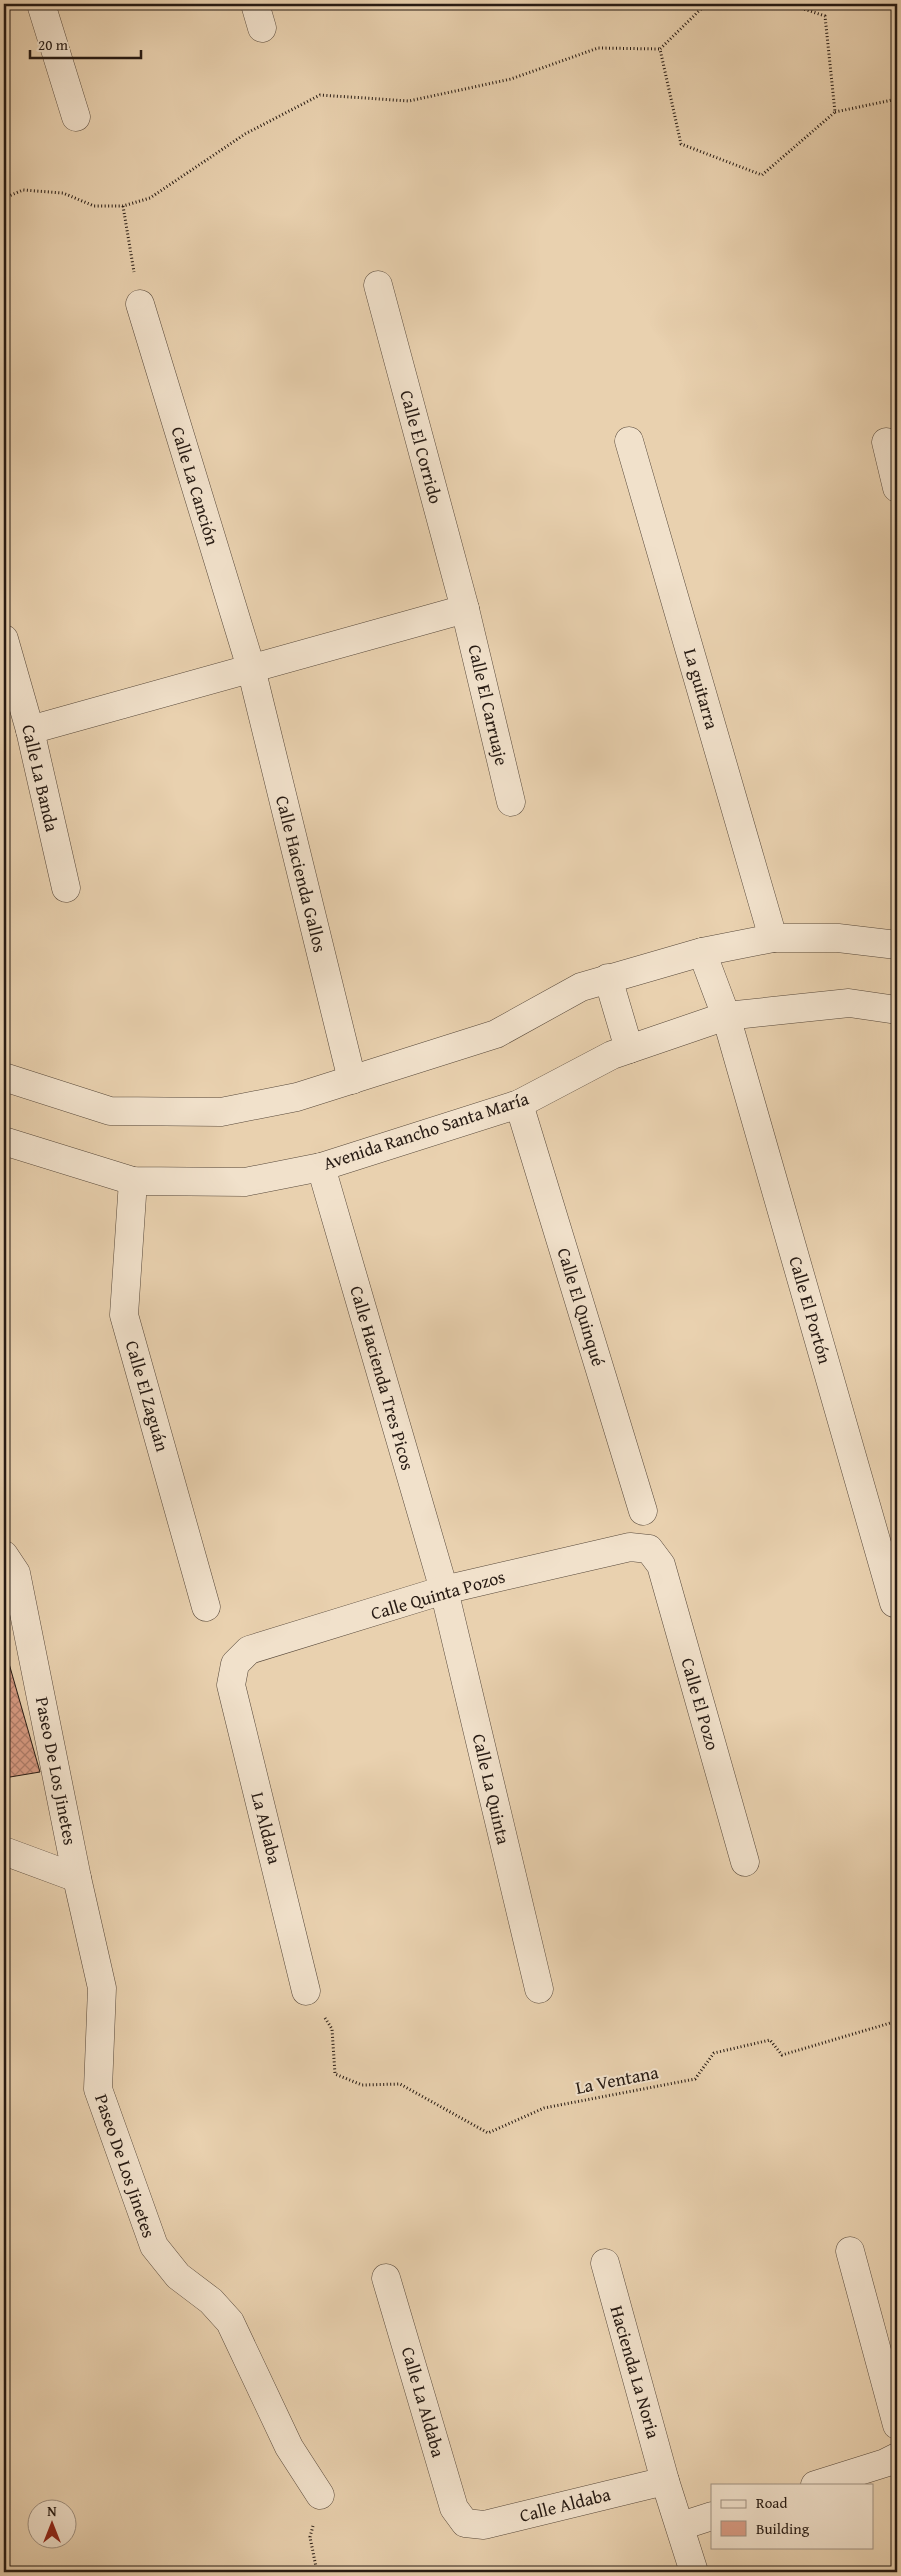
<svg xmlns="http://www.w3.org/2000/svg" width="901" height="2576" viewBox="0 0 901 2576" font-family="'Gentium Book Plus',serif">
	<defs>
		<pattern id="building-cross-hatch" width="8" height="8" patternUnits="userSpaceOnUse" patternTransform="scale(1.25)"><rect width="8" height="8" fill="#d99c84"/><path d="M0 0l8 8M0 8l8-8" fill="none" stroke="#b07e6b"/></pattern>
	</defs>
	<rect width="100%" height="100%" fill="#e9d1af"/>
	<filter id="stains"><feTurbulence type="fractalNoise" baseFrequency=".004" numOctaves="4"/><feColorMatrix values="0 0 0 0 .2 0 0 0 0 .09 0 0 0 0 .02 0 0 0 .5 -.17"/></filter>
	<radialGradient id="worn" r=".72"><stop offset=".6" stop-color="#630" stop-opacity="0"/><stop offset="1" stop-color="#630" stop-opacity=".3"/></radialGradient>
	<!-- building -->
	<polygon fill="url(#building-cross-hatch)" stroke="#261a13" points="4,1646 40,1772 4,1778"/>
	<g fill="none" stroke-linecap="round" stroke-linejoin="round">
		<defs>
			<g id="minor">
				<polyline points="41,4 76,117"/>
				<polyline points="255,4 262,28"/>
				<polyline points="378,285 465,609 511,802"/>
				<polyline points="140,304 251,668 352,1080"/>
				<polyline points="629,441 773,938"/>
				<polyline points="886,442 897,488"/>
				<polyline points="4,639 30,730 66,888"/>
				<polyline points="30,730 465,609"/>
				<polyline points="702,952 726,1016 894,1603"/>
				<polyline points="608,978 629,1049"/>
				<polyline points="4,1077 110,1111 221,1112 297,1097 496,1034 581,987 702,952 773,938 838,938 897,945"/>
				<polyline points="519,1104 643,1511"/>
				<polyline points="4,1141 133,1181 245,1182 321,1167 519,1104 612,1055 726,1016 849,1003 897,1010"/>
				<polyline points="321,1167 444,1590 539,1989"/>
				<polyline points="133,1181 124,1315 206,1607"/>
				<polyline points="4,1555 16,1573 77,1878 102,1988 98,2089 154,2246 178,2276 211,2301 230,2322 289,2447 320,2495"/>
				<polyline points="4,1851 77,1878"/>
				<polyline points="306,1991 231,1685 235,1664 249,1650 444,1590 630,1547 649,1549 661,1565 745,1862"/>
				<polyline points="850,2251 897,2425"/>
				<polyline points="605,2263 665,2481 694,2572"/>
				<polyline points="386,2278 454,2508 465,2523 484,2525 665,2481"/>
				<polyline points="815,2485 885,2463 897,2457"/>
				<polyline points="681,2526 712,2516"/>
			</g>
		</defs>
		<!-- minor casing -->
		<use href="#minor" stroke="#57483a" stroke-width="29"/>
		<!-- path -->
		<g stroke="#261a13" stroke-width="3" stroke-dasharray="1 2.5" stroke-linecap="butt">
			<polyline points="706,4 660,49 681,144 762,175 835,112 825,16 789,4"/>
			<polyline points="835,112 897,99"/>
			<polyline points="4,198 23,190 63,193 94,206 123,206 150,198 245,134 320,95 409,101 511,79 598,48 660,49"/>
			<polyline points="123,206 134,272"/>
			<polyline points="325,2018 332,2029 335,2074 362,2085 400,2084 488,2133 544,2108 695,2079 714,2053 770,2040 782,2055 897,2021"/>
			<polyline points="313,2526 310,2537 317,2572"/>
		</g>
		<!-- minor -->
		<use href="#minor" stroke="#f1e1cb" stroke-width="28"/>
	</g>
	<g text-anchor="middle" stroke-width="4" stroke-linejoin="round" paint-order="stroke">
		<!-- street labels -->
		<g font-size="18" fill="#261a13" stroke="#f1e1cb">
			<text transform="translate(421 447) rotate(75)" y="6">Calle El Corrido</text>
			<text transform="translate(195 486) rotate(73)" y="6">Calle La Canción</text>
			<text transform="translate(701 689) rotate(74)" y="6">La guitarra</text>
			<text transform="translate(488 705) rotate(77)" y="6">Calle El Carruaje</text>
			<text transform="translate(40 778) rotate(77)" y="6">Calle La Banda</text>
			<text transform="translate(301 874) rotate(76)" y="6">Calle Hacienda Gallos</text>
			<text transform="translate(426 1131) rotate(-18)" y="6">Avenida Rancho Santa María</text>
			<text transform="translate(581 1307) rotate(73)" y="6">Calle El Quinqué</text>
			<text transform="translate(810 1310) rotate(74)" y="6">Calle El Portón</text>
			<text transform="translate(382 1378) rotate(74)" y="6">Calle Hacienda Tres Picos</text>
			<text transform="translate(147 1396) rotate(74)" y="6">Calle El Zaguán</text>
			<text transform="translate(438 1595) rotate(-16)" y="6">Calle Quinta Pozos</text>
			<text transform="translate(700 1704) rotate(74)" y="6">Calle El Pozo</text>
			<text transform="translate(56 1771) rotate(79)" y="6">Paseo De Los Jinetes</text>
			<text transform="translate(491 1789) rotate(77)" y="6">Calle La Quinta</text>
			<text transform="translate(266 1828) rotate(76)" y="6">La Aldaba</text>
			<text transform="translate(617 2080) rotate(-11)" y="6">La Ventana</text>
			<text transform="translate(125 2166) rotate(71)" y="6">Paseo De Los Jinetes</text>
			<text transform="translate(635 2372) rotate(74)" y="6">Hacienda La Noria</text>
			<text transform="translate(423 2402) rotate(74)" y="6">Calle La Aldaba</text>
			<text transform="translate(565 2505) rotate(-14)" y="6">Calle Aldaba</text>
		</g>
	</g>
	<!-- margin -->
	<rect width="901" height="2576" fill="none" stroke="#e9d1af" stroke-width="20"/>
	<rect x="5" y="5" width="891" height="2566" fill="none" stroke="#261a13" stroke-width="2.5"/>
	<rect x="10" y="10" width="881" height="2556" fill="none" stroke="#261a13"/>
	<!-- legend -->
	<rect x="711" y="2484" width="162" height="65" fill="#f1e1cb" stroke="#a09181"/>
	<rect x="721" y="2500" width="25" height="8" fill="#f1e1cb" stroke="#a09181"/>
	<text x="756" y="2508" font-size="15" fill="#261a13">Road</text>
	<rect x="721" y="2521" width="25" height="15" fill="#d99c84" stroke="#a09181"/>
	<text x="756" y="2534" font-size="15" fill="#261a13">Building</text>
	<!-- north arrow -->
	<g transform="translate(52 2524)"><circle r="24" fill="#f1e1cb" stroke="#a09181"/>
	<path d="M0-4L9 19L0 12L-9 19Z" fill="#8f2418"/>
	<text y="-8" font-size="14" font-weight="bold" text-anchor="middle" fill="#261a13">N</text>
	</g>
	<!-- scale -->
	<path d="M30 50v8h111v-8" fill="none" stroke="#261a13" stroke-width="2.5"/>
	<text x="38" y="50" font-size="15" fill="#261a13" stroke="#f1e1cb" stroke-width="4" paint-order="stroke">20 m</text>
	<rect width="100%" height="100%" filter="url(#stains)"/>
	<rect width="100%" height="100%" fill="url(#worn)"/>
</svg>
